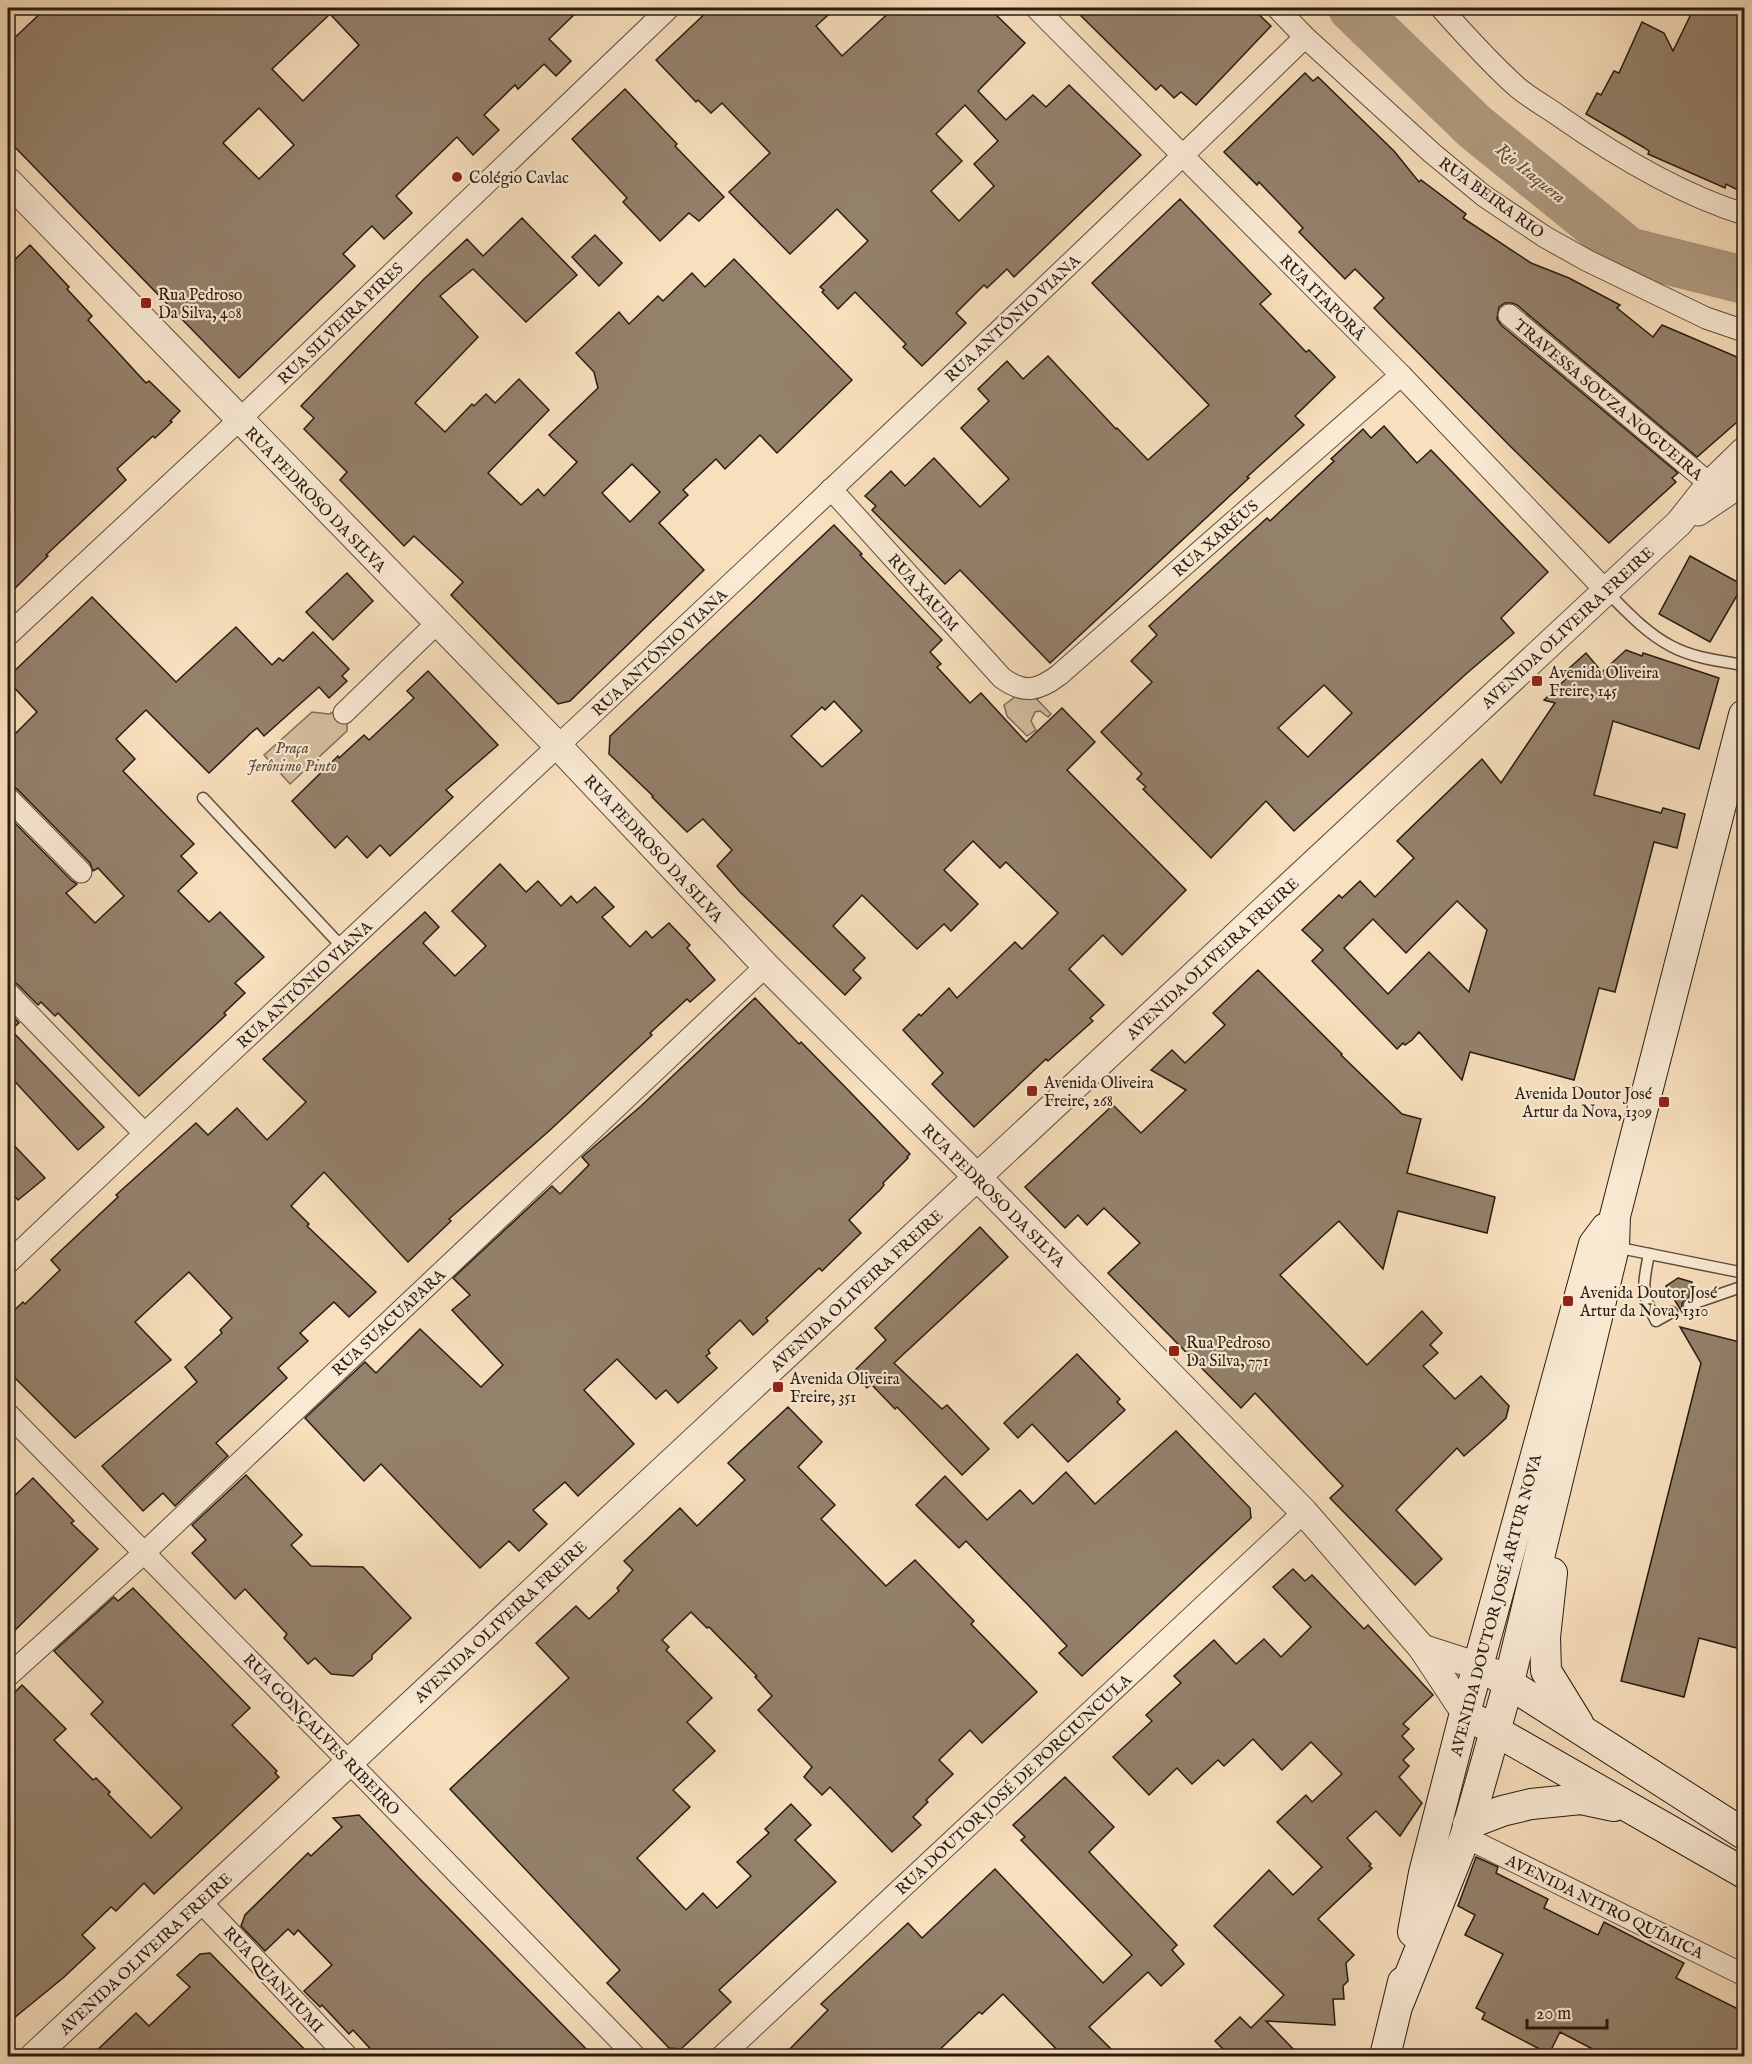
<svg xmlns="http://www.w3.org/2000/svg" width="1752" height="2064" viewBox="0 0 1752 2064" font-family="'IM FELL English',serif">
	<rect width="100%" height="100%" fill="#f8dfbd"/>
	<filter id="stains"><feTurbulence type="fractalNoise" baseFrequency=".00333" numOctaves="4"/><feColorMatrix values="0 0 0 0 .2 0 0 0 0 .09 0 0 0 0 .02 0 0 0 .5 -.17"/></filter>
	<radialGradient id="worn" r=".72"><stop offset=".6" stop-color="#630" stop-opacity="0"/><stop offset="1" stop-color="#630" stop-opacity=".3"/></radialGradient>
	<!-- green -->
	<g fill="#d5bea0" stroke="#7e6d59" stroke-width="1.5">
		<polygon points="1023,691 1034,696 1051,714 1048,717 1040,711 1035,712 1031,721 1036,730 1027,736 1007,716 1004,705"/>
		<polygon points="336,711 347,724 347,731 290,784 264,755 312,712 329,714"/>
	</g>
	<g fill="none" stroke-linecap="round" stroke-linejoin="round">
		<!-- river -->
		<polyline stroke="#b19d83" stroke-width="48" points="1352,8 1475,127 1628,251 1744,280"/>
	</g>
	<!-- building -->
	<g fill="#94816b" stroke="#281c12" stroke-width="1.5" fill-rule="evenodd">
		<path d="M46,8H581L549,39L571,61L556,76L544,64L518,89L515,85L484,115L499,130L473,155L457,137L396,196L412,213L384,239L372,226L343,254L355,266L239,378L8,140V44ZM330,14L359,45L303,101L272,69ZM259,108L294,145L259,179L223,143Z"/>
		<path d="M711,8H836L816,26L842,56L894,8H989L1025,43L978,91L1006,120L1033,95L1046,107L1069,85L1141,155L1014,277L1007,269L987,288L984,285L956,313L966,323L922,366L903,347L906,344L855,292L838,309L822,292L824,290L820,287L868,241L837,209L790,254L729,192L770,153L722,103L711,113L698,100L696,102L656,60ZM965,105L998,141L974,164L994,186L959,221L931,191L962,161L936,134Z"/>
		<polygon points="1073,8 1252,8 1271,26 1196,105 1181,92 1174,98 1161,85 1156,90"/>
		<polygon points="1694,8 1744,8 1744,193 1726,184 1725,188 1648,154 1649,151 1643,147 1586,114 1597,93 1601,95 1614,71 1619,73 1642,22 1664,33 1673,51"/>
		<polygon points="1305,73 1313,81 1318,77 1394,151 1419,182 1421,180 1466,214 1463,218 1531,263 1569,278 1620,305 1617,308 1653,337 1662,325 1744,360 1744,416 1697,457 1517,305 1512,303 1505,303 1499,307 1497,319 1501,325 1678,473 1672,478 1676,482 1609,543 1510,446 1374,308 1384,298 1355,269 1345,279 1299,232 1303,228 1259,182 1257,185 1224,152"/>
		<polygon points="625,89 677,144 675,146 724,197 699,221 689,213 660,241 623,202 627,198 572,139"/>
		<polygon points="1180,199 1271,294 1260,304 1306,352 1309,350 1335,377 1295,416 1304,425 1247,477 1249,478 1050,663 960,570 945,584 872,510 876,506 865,496 891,471 905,486 934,458 980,507 1009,479 961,428 989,401 978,389 1007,361 1023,379 1048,356 1116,429 1117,428 1148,460 1209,405 1092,283"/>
		<path d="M522,218L577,275L526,322L473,269L440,296L478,337L415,403L445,432L472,404L474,406L486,394L495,403L519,379L549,410L488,473L521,505L538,489L544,496L577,462L549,435L598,388L594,372L576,353L619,312L629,324L658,296L663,301L692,273L705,287L734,259L852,380L777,453L760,435L725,469L716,459L683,490L688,495L659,523L704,570L570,701L558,704L451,595L463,582L414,536L404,546L340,480L347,472L304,429L314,418L301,406L424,279L467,239L483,256ZM632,464L660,492L630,522L602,493Z"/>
		<polygon points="595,235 622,263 599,286 572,257"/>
		<polygon points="30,245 69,287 67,289 92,316 88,320 146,383 149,381 180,411 170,421 172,422 155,438 153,436 117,469 126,480 46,555 48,556 8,595 8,266"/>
		<path d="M1384,426L1417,463L1431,450L1548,572L1501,618L1514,633L1466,674L1294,831L1266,801L1211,858L1143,789L1146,787L1137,779L1142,774L1101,732L1152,682L1131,661L1157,635L1149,626L1267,518L1270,521L1334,461L1331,459L1363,429L1371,438ZM1324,685L1352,713L1308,757L1278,728Z"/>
		<path d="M834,525L862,554L860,555L942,640L930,652L941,664L937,667L970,703L981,693L1026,742L1062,708L1095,742L1067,770L1186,890L1122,955L1103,935L1069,969L1104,1005L1090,1018L1093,1021L1048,1061L1046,1059L974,1127L932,1084L943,1073L903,1030L919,1014L921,1016L949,988L957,998L1015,942L1022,949L1058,913L1006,862L1000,868L973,841L944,870L978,904L951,931L944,924L917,949L862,895L833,926L865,958L853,970L861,978L845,995L740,892L717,866L732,850L703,819L687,832L652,797L653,796L609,754L610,736ZM834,701L862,731L822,767L791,736L822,707L825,710Z"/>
		<polygon points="1690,556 1743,585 1710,642 1659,614"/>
		<polygon points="347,573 373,601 333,640 306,612"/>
		<polygon points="92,597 176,682 236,627 272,665 279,658 283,661 313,632 349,669 342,676 347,681 329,698 319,687 264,736 257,728 251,733 209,773 146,710 116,739 135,759 123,771 194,844 181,856 197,873 178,891 209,922 220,912 264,957 235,983 245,993 224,1013 226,1015 139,1096 58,1013 55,1016 41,1002 38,1005 17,984 8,981 8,816 72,881 77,884 66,893 95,923 124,896 98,868 93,871 90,863 17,789 8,786 8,741 37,712 8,681 8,677"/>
		<path d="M1626,650L1642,656L1643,653L1719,678L1699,749L1613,721L1594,795L1661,813L1663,808L1685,814L1677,848L1654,842L1615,992L1599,988L1574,1080L1470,1052L1462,1080L1419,1032L1412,1040L1405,1045L1403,1043L1397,1049L1312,961L1323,950L1302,930L1339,895L1342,898L1360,881L1375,897L1414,858L1397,841L1482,759L1501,783L1555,703L1544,700L1569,676L1565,672L1586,653L1602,672ZM1457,901L1487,930L1469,992L1429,952L1388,994L1344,948L1373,919L1406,953Z"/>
		<polygon points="428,671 498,745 446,790 453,797 390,856 380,845 367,858 347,836 335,848 292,801 338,756 339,758 364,735 369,740 414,698 407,691"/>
		<polygon points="500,864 526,892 538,881 561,906 571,896 577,903 595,887 614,907 602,917 630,947 646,931 652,938 669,923 690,945 687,948 715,980 690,1002 687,999 650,1033 652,1035 549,1131 449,1219 451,1221 408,1262 324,1172 291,1206 309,1224 307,1226 376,1292 349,1317 334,1302 300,1333 308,1341 278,1368 287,1378 216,1443 228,1456 175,1506 163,1493 143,1511 102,1466 197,1382 185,1367 222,1333 220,1330 232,1318 189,1272 135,1322 171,1360 75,1438 8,1371 8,1316 23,1302 25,1304 60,1270 51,1260 118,1197 116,1195 196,1123 208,1135 237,1108 267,1140 306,1102 263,1059 425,912 439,927 423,943 455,976 486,946 452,911"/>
		<polygon points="1258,970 1342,1054 1341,1055 1402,1114 1421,1119 1407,1173 1495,1197 1487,1233 1398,1211 1383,1269 1339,1221 1280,1275 1367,1365 1422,1311 1442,1333 1430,1345 1438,1353 1423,1366 1455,1399 1481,1376 1509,1406 1506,1418 1488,1435 1464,1456 1457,1448 1396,1510 1442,1559 1415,1585 1330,1498 1343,1486 1255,1393 1241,1408 1108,1273 1140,1243 1104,1208 1087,1225 1078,1215 1065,1228 1025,1187 1113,1105 1141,1133 1186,1090 1151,1070 1172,1050 1185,1063 1225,1025 1213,1013"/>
		<polygon points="755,998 799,1044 801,1042 851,1093 910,1154 907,1157 908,1158 883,1183 884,1185 880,1190 849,1220 861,1233 822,1271 819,1268 766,1318 768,1321 753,1335 740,1320 708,1350 710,1353 706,1356 717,1368 678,1403 666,1390 656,1399 617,1359 584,1390 634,1444 578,1496 565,1482 533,1510 547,1524 519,1551 509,1541 480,1568 381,1464 364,1481 305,1418 365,1362 376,1373 420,1329 481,1387 503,1365 452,1310 470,1295 453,1278 552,1186 560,1194 589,1165 582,1157 641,1106"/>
		<polygon points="8,1011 19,1023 11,1030 104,1127 78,1150 8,1074"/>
		<polygon points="8,1139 45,1178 18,1200 8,1189"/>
		<polygon points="980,1227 1008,1257 894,1363 942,1409 947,1405 989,1449 962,1475 897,1407 895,1409 871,1384 867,1388 853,1372 886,1340 875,1328"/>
		<polygon points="1678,1278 1692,1282 1689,1297 1682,1303 1682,1308 1686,1312 1685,1317 1666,1286"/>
		<polygon points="1680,1327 1744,1343 1744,1650 1699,1638 1684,1697 1621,1681 1701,1363"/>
		<polygon points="1077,1354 1120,1399 1117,1402 1125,1410 1068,1462 1032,1424 1018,1438 1004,1423"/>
		<polygon points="788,1407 822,1442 798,1467 835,1505 821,1519 886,1586 915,1560 974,1621 971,1624 1037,1692 982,1743 970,1730 939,1760 953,1774 926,1800 928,1802 913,1817 921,1825 892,1852 830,1787 822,1795 804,1777 812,1767 758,1710 772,1696 755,1677 757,1676 709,1627 707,1628 691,1612 662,1640 669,1647 666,1650 712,1698 687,1722 715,1751 673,1790 690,1807 637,1858 686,1910 703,1893 717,1908 751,1876 737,1862 769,1833 765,1829 791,1804 811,1825 795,1840 836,1882 719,1990 731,2002 681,2049 669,2048 607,1983 620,1970 450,1789 569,1678 536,1643 576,1606 589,1619 619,1591 617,1588 633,1570 624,1561 680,1508 697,1526 745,1480 728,1463"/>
		<polygon points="1176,1431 1250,1508 1251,1518 1082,1676 1059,1653 1067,1646 1030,1607 966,1541 959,1548 916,1505 945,1476 987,1520 1020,1490 1033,1504 1066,1472 1095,1504"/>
		<polygon points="246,1475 302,1535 291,1545 311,1566 363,1567 411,1618 372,1655 372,1659 353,1676 331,1674 315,1658 308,1664 284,1638 287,1634 245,1589 235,1599 192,1553 206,1540 192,1525"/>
		<polygon points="33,1478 74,1521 71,1523 98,1549 8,1637 8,1502"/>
		<polygon points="1293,1569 1305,1581 1312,1575 1364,1629 1368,1625 1433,1695 1403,1724 1409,1729 1402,1736 1414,1749 1403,1760 1409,1766 1399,1777 1422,1803 1400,1836 1376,1811 1347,1838 1371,1864 1369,1866 1372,1868 1318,1919 1354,1955 1346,1963 1348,1981 1343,1986 1344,1999 1333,1999 1335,2025 1266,2021 1300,2056 1230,2056 1215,2041 1240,2017 1251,2028 1284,1995 1214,1926 1269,1870 1293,1895 1322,1867 1277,1822 1306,1795 1312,1802 1342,1774 1311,1742 1282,1770 1253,1739 1224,1766 1218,1760 1192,1784 1177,1768 1149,1795 1113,1757 1152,1721 1146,1715 1181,1683 1174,1676 1214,1640 1236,1664 1264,1639 1281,1657 1311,1627 1273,1587"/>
		<polygon points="133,1588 250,1708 232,1725 277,1771 275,1773 279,1777 154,1894 144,1883 116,1911 111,1907 82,1935 95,1948 63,1978 8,2023 8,1699 22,1685 66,1729 54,1740 93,1780 96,1778 110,1792 108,1794 151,1838 182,1808 91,1714 103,1702 54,1651 114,1597 118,1601"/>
		<polygon points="1065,1777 1114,1827 1089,1852 1177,1945 1172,1950 1184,1964 1161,1986 1148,1972 1089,2027 1118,2056 1063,2056 1003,1994 982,2014 979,2012 933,2056 783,2056 828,2010 821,2004 908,1923 922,1938 995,1869 1103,1983 1132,1955 1021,1840 1025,1837 1013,1825"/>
		<polygon points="359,1815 416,1875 593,2056 377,2056 353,2030 349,2034 322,2005 320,2007 304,1991 332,1965 298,1930 294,1935 288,1929 265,1951 241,1926 245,1915 308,1853 311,1856 342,1827 333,1818"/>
		<polygon points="1476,1857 1498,1867 1496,1873 1548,1899 1544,1908 1598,1935 1604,1922 1684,1963 1676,1978 1744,2012 1744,2056 1606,2056 1560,2032 1549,2054 1482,2019 1485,2013 1476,2008 1503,1954 1465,1935 1475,1915 1458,1906"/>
		<polygon points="210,1953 311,2056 91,2056 136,2013 149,2026 190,1987 177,1975 200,1954"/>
	</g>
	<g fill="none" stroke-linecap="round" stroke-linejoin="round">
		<defs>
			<g id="service">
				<path d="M1606,591C1626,611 1646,633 1671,646C1693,658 1720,661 1744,665"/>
				<polyline points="203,798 343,948"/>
				<polyline points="1615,1247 1744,1273"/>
				<path d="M1649,1254C1643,1285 1640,1292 1656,1321L1672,1312"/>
				<polyline points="1689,1305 1744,1286"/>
			</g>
			<g id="minor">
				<polyline points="1036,8 1401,375 1606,591"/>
				<polyline points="1277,8 1305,37 1432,153 1484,196 1545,237 1588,261 1706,318 1744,331"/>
				<path d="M1441,8C1465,35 1490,63 1517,87C1530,98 1545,106 1559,116C1612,153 1682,195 1744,214"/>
				<polyline points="1509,315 1710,484"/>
				<path d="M831,489L1002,678C1024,694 1038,691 1059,675L1401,375"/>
				<polyline points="8,635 239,420 669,8"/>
				<polyline points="344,713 437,623"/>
				<polyline points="8,798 81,872"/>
				<polyline points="8,993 144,1133"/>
				<path d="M8,1263C439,853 879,452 1305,37"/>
				<polyline points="8,1414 349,1762 635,2056"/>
				<polyline points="8,1676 144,1553 766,966"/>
				<polyline points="1465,1837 1744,1975"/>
				<polyline points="200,1901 347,2056"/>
				<polyline points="722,2056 1304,1512"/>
			</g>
			<g id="tertiary">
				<polyline points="8,181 559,747 766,966 988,1188 1304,1512 1422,1648 1465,1713"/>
				<polyline points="1698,512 1744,481"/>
				<polyline points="1422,1648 1478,1666"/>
				<polyline points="34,2056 1679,523 1710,484 1744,451"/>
			</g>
			<g id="secondary">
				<polyline points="1552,1573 1545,1637 1546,1671 1578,1723"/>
				<polyline points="1494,1674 1744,1834"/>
				<polyline points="1478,1721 1744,1873"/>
				<polyline points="1468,1824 1502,1811 1531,1804 1581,1799 1614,1806"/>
				<polyline points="1413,1932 1424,1873 1465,1713 1594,1244 1606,1228"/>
				<polyline points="1399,2002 1465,1837 1509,1682 1614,1247 1615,1216 1744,715"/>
				<polyline points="1385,2056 1403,1982"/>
			</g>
		</defs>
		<!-- service casing -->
		<use href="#service" stroke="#5c4d3d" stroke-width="13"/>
		<!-- minor casing -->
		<use href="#minor" stroke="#5c4d3d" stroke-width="23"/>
		<!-- tertiary casing -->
		<use href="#tertiary" stroke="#5c4d3d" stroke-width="29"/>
		<!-- secondary casing -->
		<use href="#secondary" stroke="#281c12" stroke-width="32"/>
		<!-- service -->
		<use href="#service" stroke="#faead4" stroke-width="10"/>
		<!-- minor -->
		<use href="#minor" stroke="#faead4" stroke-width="21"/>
		<!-- tertiary -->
		<use href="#tertiary" stroke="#faead4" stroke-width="27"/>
		<!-- secondary -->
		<use href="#secondary" stroke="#faead4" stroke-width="30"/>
	</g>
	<!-- markers -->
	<g fill="#8f2418" stroke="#faead4" stroke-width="2">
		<circle cx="457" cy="177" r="6"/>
		<rect x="140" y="297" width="12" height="12" rx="3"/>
		<rect x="1531" y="675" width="12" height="12" rx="3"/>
		<rect x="1026" y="1085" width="12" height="12" rx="3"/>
		<rect x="1658" y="1096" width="12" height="12" rx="3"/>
		<rect x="1562" y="1295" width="12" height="12" rx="3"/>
		<rect x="1168" y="1345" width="12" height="12" rx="3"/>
		<rect x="772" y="1381" width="12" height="12" rx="3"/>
	</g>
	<g text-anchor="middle" stroke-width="4.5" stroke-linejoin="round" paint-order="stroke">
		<!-- poi labels -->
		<g font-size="16" fill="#281c12" stroke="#faead4" text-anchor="start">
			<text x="469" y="183">Colégio Cavlac</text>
			<text x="158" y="300">Rua Pedroso<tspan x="158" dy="18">Da Silva, 408</tspan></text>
			<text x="1549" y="678">Avenida Oliveira<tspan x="1549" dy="18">Freire, 145</tspan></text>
			<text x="1044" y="1088">Avenida Oliveira<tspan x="1044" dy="18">Freire, 268</tspan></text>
			<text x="1652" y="1099" text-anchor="end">Avenida Doutor José<tspan x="1652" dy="18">Artur da Nova, 1309</tspan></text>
			<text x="1580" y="1298">Avenida Doutor José<tspan x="1580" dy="18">Artur da Nova, 1310</tspan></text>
			<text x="1186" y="1348">Rua Pedroso<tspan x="1186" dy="18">Da Silva, 771</tspan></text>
			<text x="790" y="1384">Avenida Oliveira<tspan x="790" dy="18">Freire, 351</tspan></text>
		</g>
		<!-- street labels -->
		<g font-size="16" fill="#281c12" stroke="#faead4">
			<text transform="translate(1492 197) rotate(36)" y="6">RUA BEIRA RIO</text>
			<text transform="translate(1323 297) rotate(45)" y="6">RUA ITAPORÂ</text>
			<text transform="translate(1012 318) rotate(-43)" y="6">RUA ANTÔNIO VIANA</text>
			<text transform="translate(340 323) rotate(-44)" y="6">RUA SILVEIRA PIRES</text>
			<text transform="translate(1609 399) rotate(40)" y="6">TRAVESSA SOUZA NOGUEIRA</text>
			<text transform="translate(316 499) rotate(46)" y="6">RUA PEDROSO DA SILVA</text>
			<text transform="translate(1215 538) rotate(-41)" y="6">RUA XARÉUS</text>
			<text transform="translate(924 592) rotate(48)" y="6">RUA XAUIM</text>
			<text transform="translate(1567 627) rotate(-43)" y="6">AVENIDA OLIVEIRA FREIRE</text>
			<text transform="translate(659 652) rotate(-43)" y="6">RUA ANTÔNIO VIANA</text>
			<text transform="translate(654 848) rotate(47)" y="6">RUA PEDROSO DA SILVA</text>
			<text transform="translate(1212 958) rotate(-43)" y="6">AVENIDA OLIVEIRA FREIRE</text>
			<text transform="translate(304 984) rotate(-43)" y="6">RUA ANTÔNIO VIANA</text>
			<text transform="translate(994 1195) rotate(45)" y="6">RUA PEDROSO DA SILVA</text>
			<text transform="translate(856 1290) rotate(-43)" y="6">AVENIDA OLIVEIRA FREIRE</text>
			<text transform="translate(388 1322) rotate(-43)" y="6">RUA SUACUAPARA</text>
			<text transform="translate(1495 1605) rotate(-75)" y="6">AVENIDA DOUTOR JOSÉ ARTUR NOVA</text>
			<text transform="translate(500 1621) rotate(-43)" y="6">AVENIDA OLIVEIRA FREIRE</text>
			<text transform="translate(322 1734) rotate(46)" y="6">RUA GONÇALVES RIBEIRO</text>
			<text transform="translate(1013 1784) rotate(-43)" y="6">RUA DOUTOR JOSÉ DE PORCIUNCULA</text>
			<text transform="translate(1605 1906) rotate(26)" y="6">AVENIDA NITRO QUÍMICA</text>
			<text transform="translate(145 1953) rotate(-43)" y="6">AVENIDA OLIVEIRA FREIRE</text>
			<text transform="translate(274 1979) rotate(47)" y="6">RUA QUANHUMI</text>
		</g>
		<!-- park labels -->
		<g font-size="16" font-style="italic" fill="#5c4d3d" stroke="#faead4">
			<text x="292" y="753">Praça<tspan x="292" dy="18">Jerônimo Pinto</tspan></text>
		</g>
		<!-- water labels -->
		<g font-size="18" font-style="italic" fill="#5f503f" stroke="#faead4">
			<text transform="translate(1531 173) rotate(39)" y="6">Rio Itaquera</text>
		</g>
	</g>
	<!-- margin -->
	<rect width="1752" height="2064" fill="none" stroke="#f8dfbd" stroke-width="30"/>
	<rect x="9" y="9" width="1734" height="2046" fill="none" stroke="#281c12" stroke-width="3"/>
	<rect x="15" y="15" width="1722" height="2034" fill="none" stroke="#281c12" stroke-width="1.5"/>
	<!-- scale -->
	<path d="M1527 2019v9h80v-9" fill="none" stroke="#281c12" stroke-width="3"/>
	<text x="1536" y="2019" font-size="18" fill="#281c12" stroke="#faead4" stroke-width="4.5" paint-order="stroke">20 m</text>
	<rect width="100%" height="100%" filter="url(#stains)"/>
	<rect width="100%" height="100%" fill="url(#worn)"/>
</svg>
